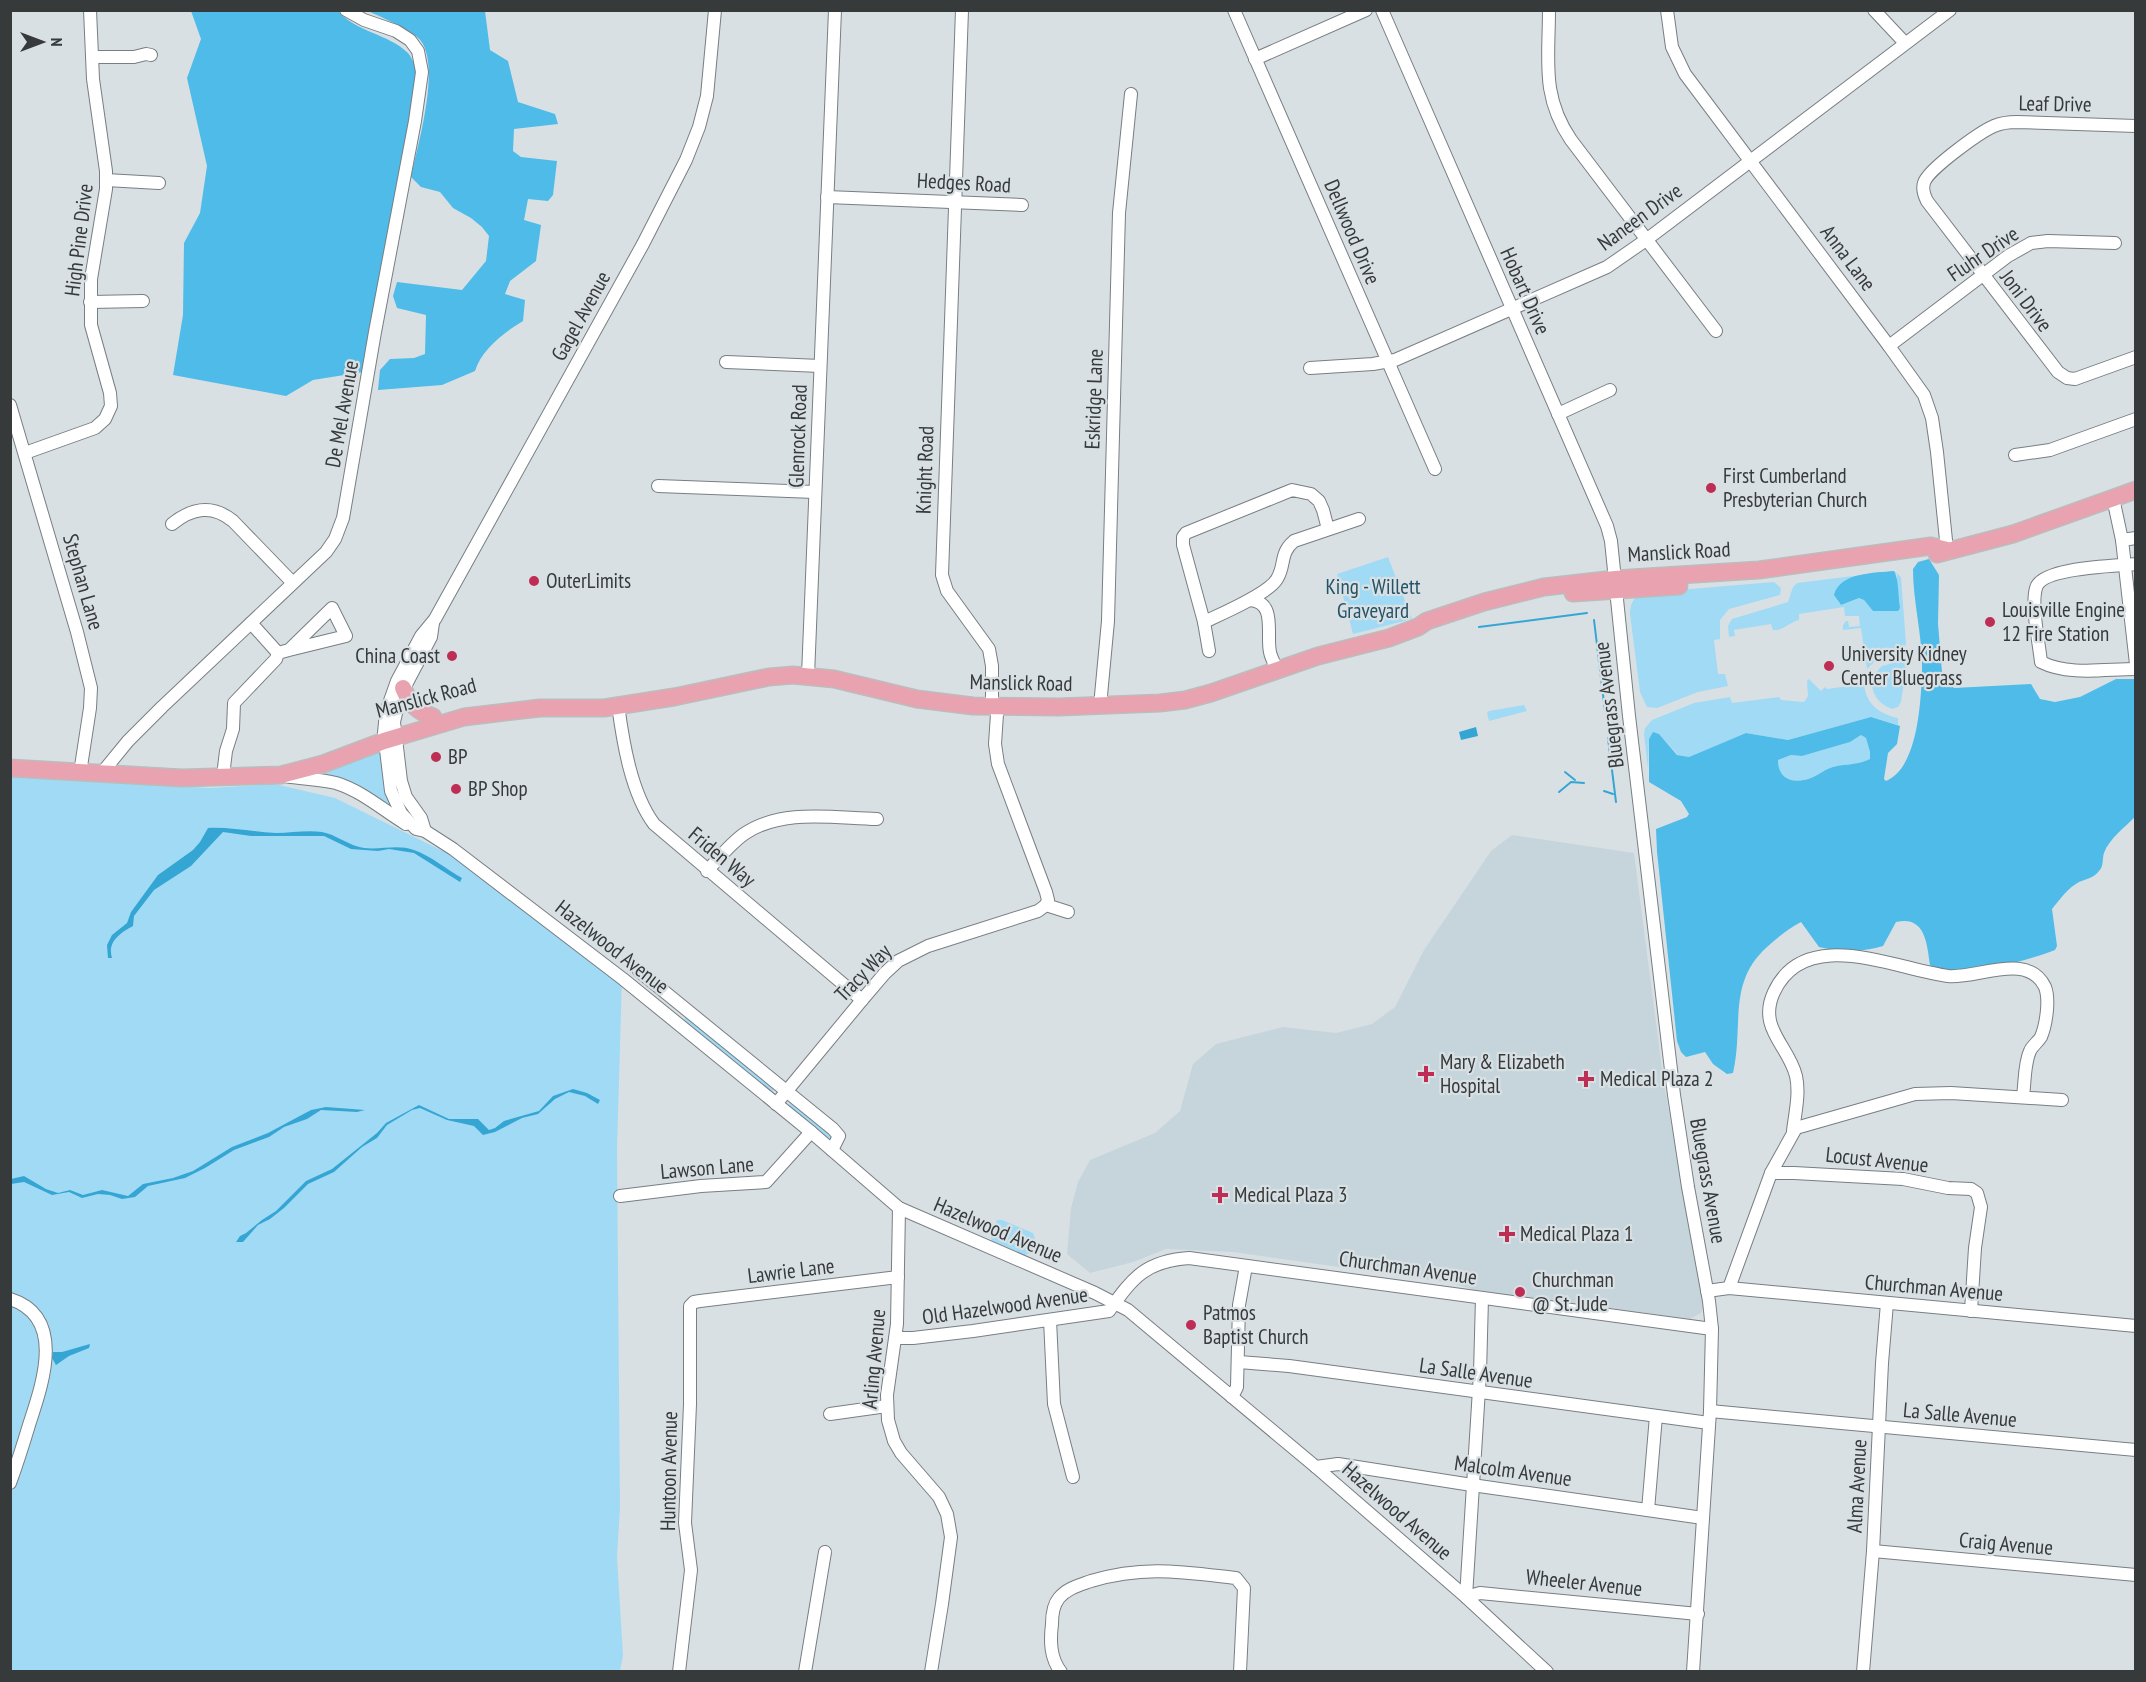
<svg xmlns="http://www.w3.org/2000/svg" width="2146" height="1682" viewBox="0 0 2146 1682" font-family="'PT Sans Narrow',sans-serif">
	<rect width="100%" height="100%" fill="#d9e0e4"/>
	<!-- built -->
	<polygon fill="#c5d5db" points="1512,835 1634,853 1664,1084 1704,1305 1701,1313 1690,1319 1475,1290 1452,1283 1233,1252 1166,1249 1133,1262 1090,1273 1067,1254 1071,1208 1078,1182 1090,1160 1155,1133 1180,1111 1193,1064 1216,1044 1283,1027 1336,1033 1372,1024 1395,1007 1424,950 1491,851"/>
	<!-- green -->
	<g fill="#a1daf5" fill-rule="evenodd">
		<polygon points="1388,557 1412,619 1353,634 1337,574"/>
		<path d="M1894,571L1901,577L1906,644L1902,650L1881,655L1867,669L1861,628L1843,630V625L1846,621H1848L1849,627L1860,626L1859,616H1845L1844,607L1799,614V620C1790,622 1783,631 1773,630L1771,624L1734,630L1735,636L1729,637L1728,626L1732,619L1788,602L1793,587L1797,583ZM1897,574V595L1899,602L1890,611H1873L1864,600L1859,598L1841,605L1839,603L1837,600Z"/>
		<path d="M1774,582L1781,588L1780,595L1729,609L1720,620V639L1714,640L1718,674H1725L1728,686L1698,692L1657,708L1647,707L1640,692L1630,614C1630,604 1633,598 1642,593Z"/>
		<path d="M1900,661L1907,662L1901,702L1898,707L1892,709C1872,702 1865,681 1882,666Z"/>
		<path d="M1809,679L1821,691L1825,687L1827,689L1864,684C1866,704 1879,714 1898,718V725L1871,717L1788,740L1746,733L1689,757L1678,755L1659,734L1649,739L1648,769L1644,734L1645,728L1652,720L1694,703L1730,697L1732,703L1779,697L1781,700L1804,702L1808,696L1807,681Z"/>
		<polygon points="1524,705 1527,711 1489,721 1487,713 1489,711"/>
		<path d="M1861,735L1866,738L1870,752V759C1859,765 1845,764 1833,767C1825,769 1819,775 1811,778C1794,784 1778,781 1778,760L1791,755L1802,756L1850,742Z"/>
		<polygon points="376,750 381,751 397,814 314,774"/>
		<polygon points="11,770 57,778 210,788 275,784 335,798 459,859 622,977 617,1150 620,1508 617,1557 623,1656 620,1671 11,1671"/>
		<polygon points="685,1015 776,1090 770,1091 684,1022"/>
		<polygon points="789,1100 834,1136 831,1141 790,1109"/>
		<polygon points="997,1220 1002,1220 1033,1233 1035,1238 1030,1253 1025,1255 992,1241 991,1237"/>
	</g>
	<!-- forest -->
	<g fill="#4ebbe8" fill-rule="evenodd">
		<path d="M191,11H338C356,32 389,34 408,53C414,60 416,71 419,80L363,372L313,380L286,396L173,375L183,315L184,243L200,213L207,166L187,78L201,39Z"/>
		<path d="M368,11H485L490,50L508,61L518,102L555,114L558,124L514,129L513,151L521,157L557,161L553,195L548,201L528,199L524,220L541,225L536,261L510,281L505,294L525,300L523,321C503,333 482,349 475,371L442,385L378,390L380,370L390,359L414,358L425,354L426,315L397,308L393,296L397,282L462,290L486,261L489,236L482,227L471,218L453,208L440,192L421,187L411,177C417,147 444,58 417,37C405,27 383,18 368,11Z"/>
		<path d="M1929,559L1939,575L1938,624L1942,672L1947,683L1954,688L2031,684L2040,699L2055,702L2080,697L2116,679H2135V817C2125,827 2109,839 2104,853C2102,859 2104,866 2099,871C2094,878 2086,879 2079,882C2068,888 2060,899 2052,909L2057,946L2055,950C2029,960 1954,982 1930,965C1927,943 1925,915 1896,922L1883,946C1865,952 1838,952 1819,947L1801,922C1788,929 1778,937 1767,947C1727,983 1744,1025 1733,1073L1727,1074L1713,1064L1705,1052L1686,1057L1681,1052L1677,1041L1657,852L1656,829L1687,817L1689,814L1681,801L1649,782V739L1653,732L1659,734L1677,755L1689,757L1746,733L1788,740L1871,717L1900,726L1897,744L1888,753L1884,779L1886,781C1918,768 1921,701 1922,671C1923,637 1913,603 1913,569L1918,562ZM1861,735L1866,738L1870,752V759C1859,765 1844,764 1833,767C1825,769 1819,775 1811,778C1795,784 1778,781 1778,760L1791,755L1802,756L1850,742Z"/>
		<path d="M1894,571C1899,579 1898,597 1900,608L1898,611H1873L1864,600L1859,598L1841,605L1834,595C1840,572 1875,573 1894,571Z"/>
	</g>
	<!-- water -->
	<g fill="#35a6d3">
		<polygon points="1476,727 1478,736 1461,740 1459,732"/>
		<path d="M208,828C231,827 253,832 276,833C291,833 307,830 322,832C335,834 349,846 364,848C381,850 398,844 414,850C431,856 446,869 462,878L460,882L414,853L389,849L378,851L351,849L324,836H251L223,832L191,866L154,890L134,916L133,926C120,933 107,942 112,958H108L107,945L112,935L127,923L131,912L158,875L193,850L200,842Z"/>
		<polygon points="573,1089 587,1093 600,1100 598,1104 585,1096 569,1092 555,1099 538,1114 522,1118 495,1132 483,1135 474,1126 447,1120 420,1108 412,1110 387,1125 377,1138 362,1147 334,1172 308,1184 284,1208 270,1219 258,1225 243,1242 236,1242 240,1236 246,1233 262,1220 276,1211 306,1181 332,1169 377,1133 386,1123 419,1105 449,1119 478,1119 489,1130 495,1128 504,1121 539,1111 553,1096"/>
		<polygon points="326,1107 365,1110 357,1112 321,1110 307,1119 284,1127 269,1137 234,1150 205,1168 185,1178 148,1186 135,1197 122,1199 110,1195 98,1194 82,1198 69,1192 52,1195 24,1182 11,1184 11,1179 24,1176 46,1189 58,1193 70,1190 83,1195 102,1190 128,1196 143,1184 173,1178 193,1171 232,1147 268,1133 311,1110"/>
		<polygon points="90,1344 89,1348 69,1356 56,1365 52,1358 53,1352 62,1352"/>
	</g>
	<g fill="none" stroke-linecap="round" stroke-linejoin="round">
		<!-- stream -->
		<g stroke="#35a6d3" stroke-width="2">
			<polyline points="1594,620 1605,711"/>
			<polyline points="1479,627 1587,613"/>
			<polyline points="1608,738 1616,802"/>
			<polyline points="1565,772 1575,780"/>
			<polyline points="1604,791 1613,794"/>
			<polyline points="1559,792 1571,782 1584,783"/>
		</g>
		<defs>
			<g id="minor">
				<polyline points="715,10 707,96 699,127 686,160 643,244 435,619 421,636 397,681 386,712 384,733 391,791 401,813 416,829 425,831 453,849 623,979 811,1132 899,1208 1095,1293 1128,1310 1316,1467 1466,1597 1547,1672"/>
				<polyline points="962,10 942,575 947,591 989,649 992,666 992,701 997,714 995,744 998,764 1046,892 1048,900 1046,905"/>
				<polyline points="1234,10 1435,469"/>
				<polyline points="1382,10 1607,526 1611,541 1629,716 1674,1095 1688,1187 1709,1301 1712,1329 1710,1411 1693,1672"/>
				<path d="M1549,10C1549,60 1541,96 1571,140L1716,331"/>
				<polyline points="1667,10 1672,47 1685,74 1889,346 1924,395 1932,418 1937,452 1947,550"/>
				<polyline points="1874,10 1905,43"/>
				<polyline points="92,57 134,57 146,54 151,55"/>
				<polyline points="1255,59 1366,10"/>
				<path d="M2136,126L2017,122C2009,122 2001,123 1994,126C1980,132 1927,170 1924,183C1922,189 1924,195 1927,201L2058,372L2067,378L2075,379L2136,357"/>
				<polyline points="106,180 159,183"/>
				<polyline points="827,197 1022,205"/>
				<polyline points="90,302 143,301"/>
				<polyline points="1889,346 2008,256 2031,243 2048,241 2115,243"/>
				<polyline points="726,362 820,366"/>
				<polyline points="1310,368 1373,364 1395,360 1607,267 1646,240 1950,10"/>
				<polyline points="10,405 77,632 91,688 90,708 80,773"/>
				<polyline points="1558,414 1610,390"/>
				<polyline points="25,453 95,428 105,419 111,406 110,393 91,325 91,279 106,189 106,171 93,79 90,10"/>
				<polyline points="2015,455 2050,450 2136,419"/>
				<polyline points="658,486 815,492"/>
				<polyline points="2113,498 2122,540 2136,538"/>
				<path d="M172,524C192,508 212,504 233,521L292,582"/>
				<polyline points="2122,540 2136,664"/>
				<path d="M2136,564C2116,566 2041,567 2036,588C2031,606 2039,643 2041,662C2069,676 2105,669 2136,669"/>
				<path d="M1250,600C1277,602 1266,634 1270,652C1271,658 1275,664 1277,670"/>
				<path d="M1204,622C1221,614 1268,594 1277,579C1286,564 1279,554 1294,541L1359,519"/>
				<polyline points="251,623 278,653"/>
				<polyline points="1209,651 1204,622 1183,545 1183,537 1186,533 1292,490 1311,494 1319,501 1323,510 1328,529"/>
				<polyline points="808,676 835,10"/>
				<path d="M618,705C623,742 631,793 654,824L862,1000"/>
				<polyline points="1100,706 1108,621 1119,213 1131,94"/>
				<polyline points="101,774 128,741 162,707 326,552 335,539 343,518 375,332 415,121 422,72 418,51 410,40 396,31 364,20 346,10"/>
				<polyline points="223,776 226,751 233,729 234,703 276,659 278,653 289,650 332,608 346,636 289,650"/>
				<path d="M285,776C302,779 319,779 336,783C362,791 383,810 406,824"/>
				<polyline points="425,831 421,818 406,797 401,781 394,722 400,696 431,637 433,623"/>
				<path d="M707,871C719,858 730,844 744,834C782,808 833,818 877,819"/>
				<polyline points="1046,905 1068,912"/>
				<polyline points="639,971 833,1129 839,1136 832,1150"/>
				<polyline points="776,1104 862,1000 885,973 898,961 928,946 1038,911 1046,905"/>
				<path d="M1793,1131C1795,1114 1800,1093 1796,1076C1789,1046 1757,1028 1774,992C1805,925 1895,969 1948,976C1977,979 2028,951 2045,987C2050,1000 2046,1025 2041,1037C2038,1042 2032,1046 2030,1051C2024,1064 2025,1083 2023,1096"/>
				<polyline points="1771,1173 1794,1173 1903,1179 1948,1188 1971,1189 1977,1193 1981,1207 1975,1248 1971,1311"/>
				<polyline points="620,1196 701,1186 766,1182 811,1132"/>
				<polyline points="899,1208 897,1324 887,1395 888,1420 894,1441 901,1453 939,1497 947,1514 951,1537 942,1604 931,1672"/>
				<polyline points="1729,1288 1771,1173 1796,1128 1915,1094 1951,1093 2062,1100"/>
				<polyline points="1707,1291 1729,1288 2136,1326"/>
				<polyline points="1482,1298 1480,1373 1466,1597 1480,1593 1698,1614"/>
				<path d="M10,1299C67,1317 42,1385 29,1425C23,1445 17,1464 10,1483"/>
				<polyline points="1050,1320 1054,1404 1073,1477"/>
				<path d="M896,1338H913L973,1331L1109,1311C1133,1277 1146,1261 1189,1258L1712,1329"/>
				<polyline points="1239,1362 1289,1366 1709,1423"/>
				<polyline points="1232,1397 1237,1387 1239,1305 1246,1266"/>
				<polyline points="1710,1411 2136,1450"/>
				<polyline points="830,1414 887,1406"/>
				<polyline points="1316,1467 1338,1464 1472,1485 1703,1518"/>
				<polyline points="1648,1510 1656,1416"/>
				<polyline points="1873,1551 2136,1575"/>
				<polyline points="679,1672 691,1570 685,1523 690,1404 690,1306 694,1302 700,1301 898,1277"/>
				<polyline points="805,1672 825,1552"/>
				<path d="M1061,1672C1050,1658 1050,1641 1052,1624C1052,1615 1053,1605 1059,1598C1067,1588 1080,1585 1091,1581C1144,1565 1183,1572 1236,1578L1244,1588L1240,1672"/>
				<polyline points="1863,1672 1873,1551 1882,1363 1887,1303"/>
			</g>
			<g id="major">
				<polyline points="1937,554 2013,534 2136,490"/>
				<polyline points="1573,593 1679,586"/>
				<path d="M403,688C410,704 417,711 433,717"/>
				<polyline points="10,768 182,778 281,775 323,764 384,741 464,717 540,708 604,708 674,697 769,677 793,675 834,679 917,699 973,706 1059,707 1160,703 1185,700 1211,693 1318,656 1389,638 1418,627 1427,621 1484,602 1544,587 1615,579 1759,570 1931,546 1947,550"/>
			</g>
		</defs>
		<!-- minor casing -->
		<use href="#minor" stroke="#787e82" stroke-width="14"/>
		<!-- major casing -->
		<use href="#major" stroke="#bbbcbc" stroke-width="19"/>
		<!-- minor -->
		<use href="#minor" stroke="#fff" stroke-width="12"/>
		<!-- major -->
		<use href="#major" stroke="#e9a3b0" stroke-width="16"/>
	</g>
	<!-- markers -->
	<g fill="#bd2d54" stroke="#d9e0e4" stroke-width="2">
		<circle cx="1711" cy="488" r="6"/>
		<circle cx="534" cy="581" r="6"/>
		<circle cx="1990" cy="622" r="6"/>
		<circle cx="452" cy="656" r="6"/>
		<circle cx="1829" cy="666" r="6"/>
		<circle cx="436" cy="757" r="6"/>
		<circle cx="456" cy="789" r="6"/>
		<path d="M1423 1065h6v6h6v6h-6v6h-6v-6h-6v-6h6z"/>
		<path d="M1583 1070h6v6h6v6h-6v6h-6v-6h-6v-6h6z"/>
		<path d="M1217 1186h6v6h6v6h-6v6h-6v-6h-6v-6h6z"/>
		<path d="M1504 1225h6v6h6v6h-6v6h-6v-6h-6v-6h6z"/>
		<circle cx="1520" cy="1292" r="6"/>
		<circle cx="1191" cy="1325" r="6"/>
	</g>
	<g text-anchor="middle" stroke-width="4.5" stroke-linejoin="round" paint-order="stroke">
		<!-- street labels -->
		<g font-size="21" fill="#373a3b" stroke="#d9e0e4">
			<text transform="translate(2055 104) rotate(1)" y="7">Leaf Drive</text>
			<text transform="translate(964 183) rotate(3)" y="7">Hedges Road</text>
			<text transform="translate(1640 217) rotate(-36)" y="7">Naneen Drive</text>
			<text transform="translate(1352 232) rotate(67)" y="7">Dellwood Drive</text>
			<text transform="translate(79 240) rotate(-83)" y="7">High Pine Drive</text>
			<text transform="translate(1983 254) rotate(-34)" y="7">Fluhr Drive</text>
			<text transform="translate(1848 258) rotate(53)" y="7">Anna Lane</text>
			<text transform="translate(1525 291) rotate(66)" y="7">Hobart Drive</text>
			<text transform="translate(2026 301) rotate(53)" y="7">Joni Drive</text>
			<text transform="translate(581 316) rotate(-61)" y="7">Gagel Avenue</text>
			<text transform="translate(1094 399) rotate(-88)" y="7">Eskridge Lane</text>
			<text transform="translate(342 414) rotate(-80)" y="7">De Mel Avenue</text>
			<text transform="translate(798 436) rotate(-88)" y="7">Glenrock Road</text>
			<text transform="translate(925 470) rotate(-88)" y="7">Knight Road</text>
			<text transform="translate(1679 552) rotate(-3)" y="7">Manslick Road</text>
			<text transform="translate(83 582) rotate(74)" y="7">Stephan Lane</text>
			<text transform="translate(1021 683) rotate(1)" y="7">Manslick Road</text>
			<text transform="translate(426 698) rotate(-15)" y="7">Manslick Road</text>
			<text transform="translate(1609 705) rotate(-97)" y="7">Bluegrass Avenue</text>
			<text transform="translate(722 857) rotate(40)" y="7">Friden Way</text>
			<text transform="translate(612 947) rotate(38)" y="7">Hazelwood Avenue</text>
			<text transform="translate(863 973) rotate(-46)" y="7">Tracy Way</text>
			<text transform="translate(1877 1160) rotate(6)" y="7">Locust Avenue</text>
			<text transform="translate(707 1168) rotate(-5)" y="7">Lawson Lane</text>
			<text transform="translate(1708 1181) rotate(80)" y="7">Bluegrass Avenue</text>
			<text transform="translate(998 1230) rotate(23)" y="7">Hazelwood Avenue</text>
			<text transform="translate(1408 1268) rotate(8)" y="7">Churchman Avenue</text>
			<text transform="translate(791 1271) rotate(-7)" y="7">Lawrie Lane</text>
			<text transform="translate(1934 1288) rotate(5)" y="7">Churchman Avenue</text>
			<text transform="translate(1005 1306) rotate(-8)" y="7">Old Hazelwood Avenue</text>
			<text transform="translate(874 1359) rotate(-85)" y="7">Arling Avenue</text>
			<text transform="translate(1476 1373) rotate(8)" y="7">La Salle Avenue</text>
			<text transform="translate(1960 1415) rotate(5)" y="7">La Salle Avenue</text>
			<text transform="translate(669 1471) rotate(-89)" y="7">Huntoon Avenue</text>
			<text transform="translate(1513 1471) rotate(8)" y="7">Malcolm Avenue</text>
			<text transform="translate(1857 1486) rotate(-87)" y="7">Alma Avenue</text>
			<text transform="translate(1397 1511) rotate(41)" y="7">Hazelwood Avenue</text>
			<text transform="translate(2006 1544) rotate(5)" y="7">Craig Avenue</text>
			<text transform="translate(1584 1583) rotate(6)" y="7">Wheeler Avenue</text>
		</g>
		<!-- poi labels -->
		<g font-size="21" fill="#373a3b" stroke="#d9e0e4" text-anchor="start">
			<text x="1723" y="483">First Cumberland<tspan x="1723" dy="24">Presbyterian Church</tspan></text>
			<text x="546" y="588">OuterLimits</text>
			<text x="2002" y="617">Louisville Engine<tspan x="2002" dy="24">12 Fire Station</tspan></text>
			<text x="1841" y="661">University Kidney<tspan x="1841" dy="24">Center Bluegrass</tspan></text>
			<text x="440" y="663" text-anchor="end">China Coast</text>
			<text x="448" y="764">BP</text>
			<text x="468" y="796">BP Shop</text>
			<text x="1440" y="1069">Mary &amp; Elizabeth<tspan x="1440" dy="24">Hospital</tspan></text>
			<text x="1600" y="1086">Medical Plaza 2</text>
			<text x="1234" y="1202">Medical Plaza 3</text>
			<text x="1520" y="1241">Medical Plaza 1</text>
			<text x="1532" y="1287">Churchman<tspan x="1532" dy="24">@ St. Jude</tspan></text>
			<text x="1203" y="1320">Patmos<tspan x="1203" dy="24">Baptist Church</tspan></text>
		</g>
		<!-- park labels -->
		<g font-size="21" fill="#255366" stroke="#d9e0e4">
			<text x="1373" y="594">King - Willett<tspan x="1373" dy="24">Graveyard</tspan></text>
		</g>
	</g>
	<!-- border -->
	<rect width="2146" height="1682" fill="none" stroke="#373a3b" stroke-width="24"/>
	<!-- north arrow -->
	<g transform="translate(42 42) rotate(90)" stroke="#d9e0e4" stroke-width="4.5" paint-order="stroke">
	<path d="M0-4.5L10 22L0 15L-10 22Z" fill="#373a3b"/>
	<text y="-9" font-size="16" font-weight="bold" text-anchor="middle" fill="#373a3b">N</text>
	</g>
</svg>
